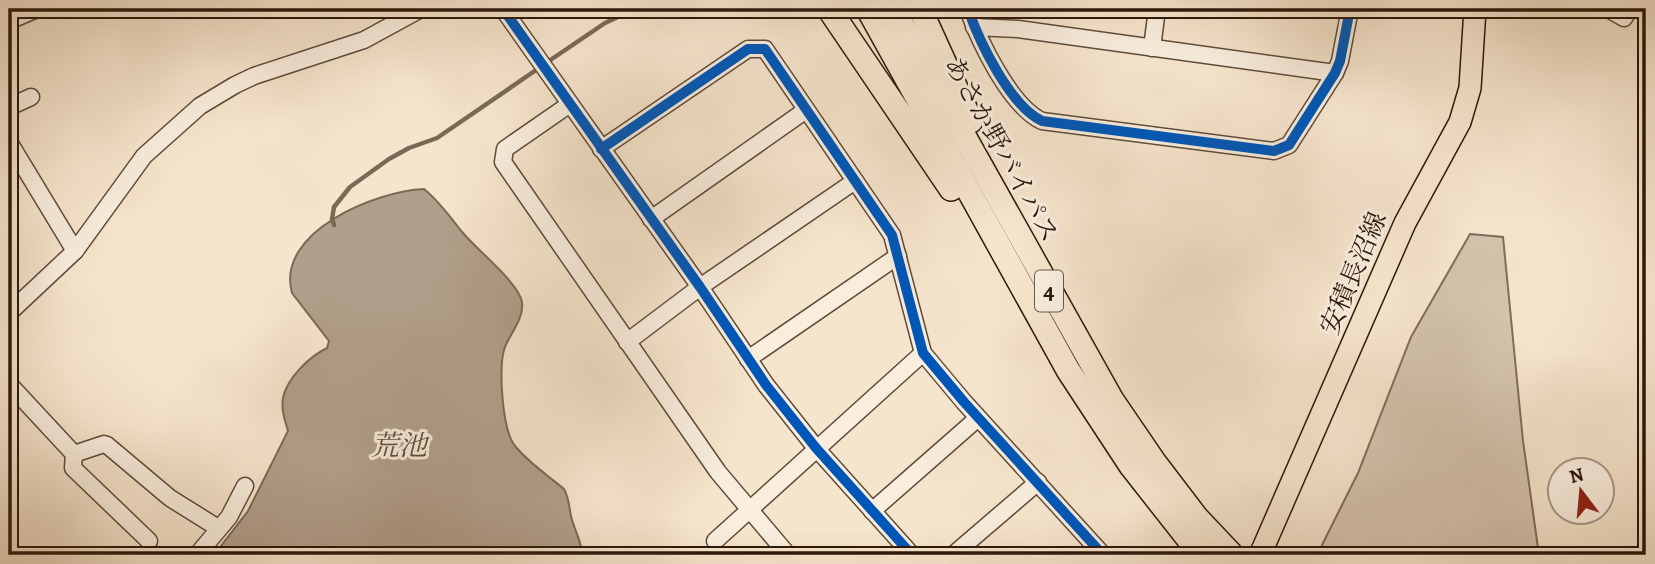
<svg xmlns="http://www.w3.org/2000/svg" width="1655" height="564" viewBox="0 0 1655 564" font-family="Alegreya,'Noto Serif JP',serif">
	<rect width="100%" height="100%" fill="#f6e5cd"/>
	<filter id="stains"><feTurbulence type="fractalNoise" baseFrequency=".00286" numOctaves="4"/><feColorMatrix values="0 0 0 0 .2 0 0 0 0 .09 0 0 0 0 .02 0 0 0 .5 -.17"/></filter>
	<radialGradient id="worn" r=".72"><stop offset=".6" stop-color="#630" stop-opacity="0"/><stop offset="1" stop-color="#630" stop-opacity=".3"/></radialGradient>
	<!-- green -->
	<polygon fill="#d3c2ac" stroke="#7f6d5b" stroke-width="2" points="1470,234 1503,237 1523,441 1539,555 1317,555 1358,473 1411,337"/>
	<!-- water -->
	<path fill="#b19f8b" stroke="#7b6957" stroke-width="2" d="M424,189C440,202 450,217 463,233C477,250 518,282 522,302C524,319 511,332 505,347C498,366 502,430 515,446C528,462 547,475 564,489C569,498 569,506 571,516C574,530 582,541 582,555H214L248,511L288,431C285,420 281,410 283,398C287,378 309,357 327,348L329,341L292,293C275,232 376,191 424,189Z"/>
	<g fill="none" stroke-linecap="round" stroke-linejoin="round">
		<!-- stream -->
		<g stroke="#7b6957" stroke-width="4.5">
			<polyline points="546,63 605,23 635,9"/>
			<polyline points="334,225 332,219 334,207 350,187 389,159 409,148 437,138 539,68"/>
		</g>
		<defs>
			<g id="minor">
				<polyline points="503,9 700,287 766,385 816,448 912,555"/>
				<path d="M968,9C979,41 1010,106 1042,121L1274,151L1289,145L1335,73L1340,61L1350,9"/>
				<polyline points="1608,9 1624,18 1630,9"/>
				<polyline points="9,21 37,9"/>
				<polyline points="974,27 1018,29 1335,73"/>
				<polyline points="1152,48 1157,9"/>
				<polyline points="570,104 505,149 503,162 718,472 788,555"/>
				<polyline points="9,107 31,97"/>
				<polyline points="9,142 75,251"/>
				<polyline points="601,149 748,49 765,49 892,235 923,353 964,402 1103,555"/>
				<polyline points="651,219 806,110"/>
				<polyline points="9,313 75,251 144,156 200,106 235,85 254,76 364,40 421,9"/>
				<polyline points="627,342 700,287 855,181"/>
				<polyline points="748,359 898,256"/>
				<polyline points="9,384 74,454"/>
				<polyline points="74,454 104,444 107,445 170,498 218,528"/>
				<polyline points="74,454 73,468 149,541"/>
				<polyline points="872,511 978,418"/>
				<polyline points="715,541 923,353"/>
				<polyline points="197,555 229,517 245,486"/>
				<polyline points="953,555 1038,482"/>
			</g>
			<polyline id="major" points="1260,555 1405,223 1460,122 1470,88 1475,9"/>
			<g id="highway">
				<polyline points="829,9 951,189"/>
				<polyline points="868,9 1068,370 1131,466 1201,555"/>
				<polyline points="893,9 1112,400 1155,463 1197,518 1232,555"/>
				<polyline points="920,9 971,121"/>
			</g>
		</defs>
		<!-- minor casing -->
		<use href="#minor" stroke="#5e4b3b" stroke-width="19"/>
		<!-- major casing -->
		<use href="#major" stroke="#2b180a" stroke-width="24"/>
		<!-- highway casing -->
		<use href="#highway" stroke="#2b180a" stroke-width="26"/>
		<!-- minor -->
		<use href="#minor" stroke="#f9eede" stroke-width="16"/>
		<!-- major -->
		<use href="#major" stroke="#f6e5cd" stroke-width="21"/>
		<!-- highway -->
		<use href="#highway" stroke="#f6e5cd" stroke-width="23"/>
		<defs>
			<g id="cycleway">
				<polyline points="503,9 700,287 766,385 816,448 912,555"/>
				<path d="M968,9C979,41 1010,106 1042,121L1274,151L1289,145L1335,73L1340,61L1350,9"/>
				<polyline points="601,149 748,49 765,49 892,235 923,353 964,402 1103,555"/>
			</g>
		</defs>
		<!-- cycleway casing -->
		<use href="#cycleway" stroke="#f9eede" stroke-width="15"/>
		<!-- cycleway -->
		<use href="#cycleway" stroke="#0057b8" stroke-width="10"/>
	</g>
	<g text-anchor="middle" stroke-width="6" stroke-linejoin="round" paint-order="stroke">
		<!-- shield labels -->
		<rect fill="#f9eede" stroke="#69584a" stroke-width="2" x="1035" y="270.5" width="28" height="41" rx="5"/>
		<g font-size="24" font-weight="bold" fill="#2b180a">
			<text x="1049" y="299">4</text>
		</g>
		<!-- street labels -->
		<g font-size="26" fill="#2b180a" stroke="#f9eede">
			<text transform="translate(1002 149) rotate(61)" y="9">あさか野バイパス</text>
			<text transform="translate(1353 273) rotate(-67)" y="9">安積長沼線</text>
		</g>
		<!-- water labels -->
		<g font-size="28" font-style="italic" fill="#614e3e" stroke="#f9eede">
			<text x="399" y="455">荒池</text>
		</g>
	</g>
	<!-- margin -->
	<rect width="1655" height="564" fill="none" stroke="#f6e5cd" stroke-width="35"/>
	<rect x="10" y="10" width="1634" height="543" fill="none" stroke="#2b180a" stroke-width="3.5"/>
	<rect x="18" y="18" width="1620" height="529" fill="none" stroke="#2b180a" stroke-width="2"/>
	<!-- north arrow -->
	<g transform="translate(1581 491) rotate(344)"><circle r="33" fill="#f9eede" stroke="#a79889" stroke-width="2"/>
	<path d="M0-5L12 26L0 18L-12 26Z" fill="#8f2418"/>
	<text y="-10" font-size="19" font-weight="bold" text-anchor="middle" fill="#2b180a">N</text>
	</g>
	<rect width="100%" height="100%" filter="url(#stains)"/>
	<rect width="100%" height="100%" fill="url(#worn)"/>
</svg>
